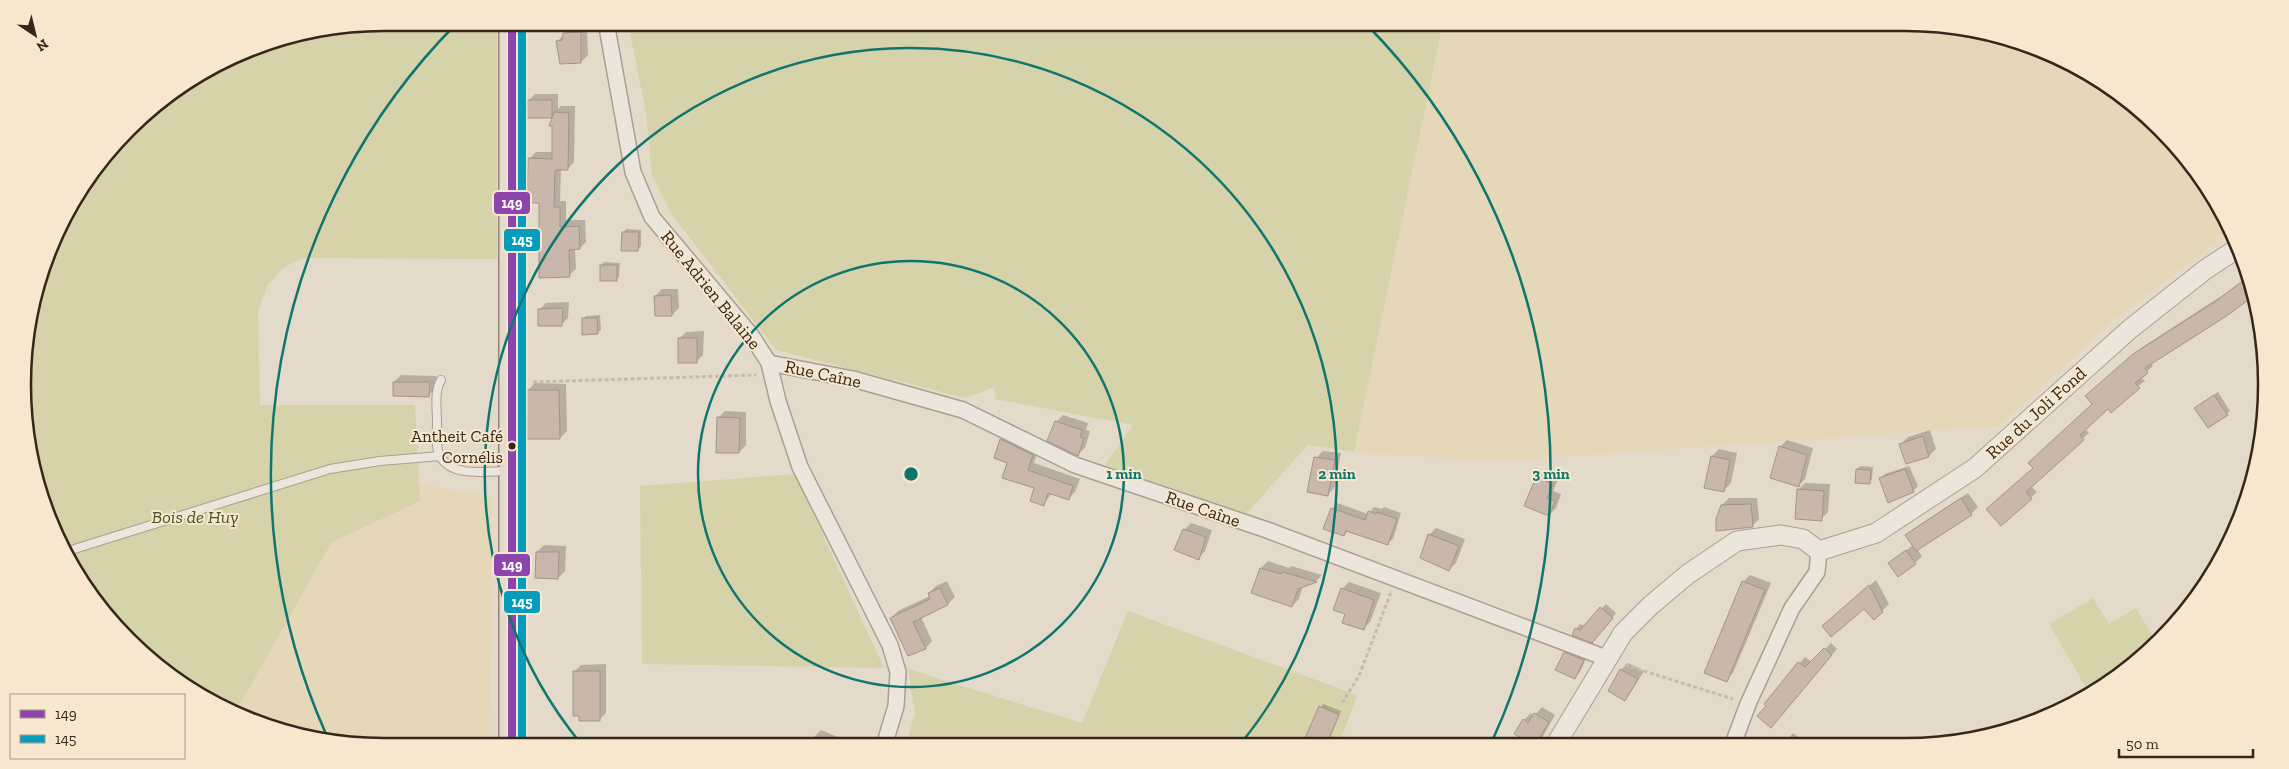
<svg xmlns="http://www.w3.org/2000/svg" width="2289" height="769" viewBox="0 0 2289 769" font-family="'Zilla Slab',serif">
	<rect width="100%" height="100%" fill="#e4dac9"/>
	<!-- farmland -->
	<g fill="#e5d8b8">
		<polygon points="1904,22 1998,35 2064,60 2125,97 2176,146 2218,203 2232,234 2216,243 2116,318 1999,426 1500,461 1354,452 1443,23"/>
		<polygon points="419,484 493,497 489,746 385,746 291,734 237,710 331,543 420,501"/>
	</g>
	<!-- green -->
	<g fill="#d6d3ab">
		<polygon points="385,22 497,23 497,259 303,258 283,268 268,285 258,311 260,405 415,405 420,501 331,543 237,710 183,685 128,640 84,586 35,478 23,408 26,338 60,224 97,164 146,113 246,50 314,29"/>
		<polygon points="628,23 1443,23 1354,452 1308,445 1246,514 1105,465 1133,425 995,399 995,387 965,398 776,350 670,212 652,176 646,113"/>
		<polygon points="795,474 884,668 642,664 640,486"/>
		<polygon points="2093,598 2109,624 2136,608 2156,642 2143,656 2088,691 2049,624"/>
		<polygon points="1128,611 1357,695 1339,745 906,745 915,713 908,669 1082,723"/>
	</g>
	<!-- shadow -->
	<g fill="#0003">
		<polygon points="571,26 587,26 588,55 581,62 558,41"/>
		<polygon points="535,94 558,94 558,109 561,106 575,106 574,162 568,169 561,169 560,201 566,201 566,220 585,220 586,242 580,248 575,248 576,269 569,275 540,202 529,159 536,152 553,152 554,114 551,117 528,101"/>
		<polygon points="626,229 641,230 641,246 638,250 623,233"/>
		<polygon points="604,262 620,263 619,277 616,280 601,265"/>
		<polygon points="2249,276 2254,295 2151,363 2153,366 2141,377 2145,381 2108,407 2085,429 2089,433 2031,486 2037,492 2001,524 2034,468 2093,404 2106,378 2141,348 2223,295"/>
		<polygon points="662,289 678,289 679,308 672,315 655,296"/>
		<polygon points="569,302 568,318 561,325 539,310 546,303"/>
		<polygon points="600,315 601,330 597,333 583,319 586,316"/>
		<polygon points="704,331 703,355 696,362 679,339 686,332"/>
		<polygon points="401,375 436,376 436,388 429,395 394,382"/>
		<polygon points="535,383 566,384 567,431 560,438 528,390"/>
		<polygon points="2218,392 2230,411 2208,427 2199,405"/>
		<polygon points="725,411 746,412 746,445 739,452 718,418"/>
		<polygon points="1063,415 1088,423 1086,430 1090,431 1085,448 1078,454 1056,422"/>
		<polygon points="1930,430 1936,449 1929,456 1907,462 1901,444 1908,437"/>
		<polygon points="1008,433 1039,448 1034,463 1080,479 1075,492 1068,499 1052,493 1044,504 1036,487 1009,462 1001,440"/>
		<polygon points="1787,440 1813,448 1805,479 1798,486 1780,447"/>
		<polygon points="1719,449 1737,453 1731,483 1724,490 1712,456"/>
		<polygon points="1323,451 1341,453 1334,488 1327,495 1316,458"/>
		<polygon points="1860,466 1873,467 1872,479 1869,483 1857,469"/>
		<polygon points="1909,466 1918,486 1913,491 1881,478 1885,474"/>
		<polygon points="1544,471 1559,477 1553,491 1561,494 1556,508 1549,515 1537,478"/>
		<polygon points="1805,483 1830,484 1828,512 1821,519 1798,490"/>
		<polygon points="1968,493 1978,507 1971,514 1917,549 1922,556 1915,563 1890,563 1913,545 1906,536 1913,529"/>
		<polygon points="1729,498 1757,498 1759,519 1752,526 1722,505"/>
		<polygon points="1337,503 1368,514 1374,507 1382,509 1384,507 1401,513 1393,539 1387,544 1348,530 1344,535 1332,509"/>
		<polygon points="1191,523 1212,530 1205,551 1198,558 1184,530"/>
		<polygon points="1436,528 1465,539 1456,563 1449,570 1421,558 1430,534"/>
		<polygon points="544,545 566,546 565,571 558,578 537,552"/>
		<polygon points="1268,561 1289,568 1291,566 1322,575 1316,581 1303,586 1299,599 1292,606 1261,568"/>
		<polygon points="1750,575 1771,583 1733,673 1726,680 1706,672 1743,582"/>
		<polygon points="1876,580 1889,604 1882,611 1864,607 1830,620"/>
		<polygon points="947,581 955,597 948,604 921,617 932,641 926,648 909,655 891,618 898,611 930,596 929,593 936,586"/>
		<polygon points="1349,582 1381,593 1370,622 1363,629 1347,613 1342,589"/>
		<polygon points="1606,604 1616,613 1596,637 1576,629 1580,624 1585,626"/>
		<polygon points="1831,643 1837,649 1777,720 1765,704 1805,657 1812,662"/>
		<polygon points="1571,647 1588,654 1580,672 1574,678 1565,653"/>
		<polygon points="1628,663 1644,671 1631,692 1625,699 1609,690 1621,670"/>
		<polygon points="606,664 606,713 599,720 574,672 581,665"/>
		<polygon points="1323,704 1341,711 1327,745 1305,745"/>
		<polygon points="1542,707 1555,715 1542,738 1534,744 1516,733 1524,720 1531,713 1534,716"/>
		<polygon points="821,730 843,739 840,746 810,746 814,737"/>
		<polygon points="1793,733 1802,740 1799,744 1784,744"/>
	</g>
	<!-- building -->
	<g fill="#c8b7aa" stroke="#a49589">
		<polygon points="581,32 581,63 560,64 556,41 562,40 563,33"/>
		<polygon points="527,100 552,100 552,118 526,118"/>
		<polygon points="554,112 569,113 568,170 555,170 554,207 560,207 560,227 579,226 580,249 569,250 570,277 539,278 539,203 527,203 528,158 552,159 552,126 549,126"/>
		<polygon points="622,232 639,232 638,251 621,251"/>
		<rect x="600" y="265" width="17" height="16"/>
		<polygon points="2244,280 2252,290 2254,296 2225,317 2145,368 2148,373 2135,383 2140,388 2111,413 2108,409 2080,435 2084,440 2026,492 2032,499 2001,526 1986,509 2033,468 2028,463 2092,404 2085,396 2133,354 2216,301"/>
		<polygon points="671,295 672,316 655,316 654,296"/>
		<polygon points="563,308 562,326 538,326 538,309"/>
		<polygon points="582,318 597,318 598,334 582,335"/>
		<rect x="678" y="338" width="19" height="25"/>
		<polygon points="393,382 430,382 429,397 393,396"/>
		<polygon points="526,390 559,390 560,439 527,439"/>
		<polygon points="2214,395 2228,415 2208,428 2194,408"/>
		<polygon points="717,417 740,418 739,453 716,453"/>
		<polygon points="1055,421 1082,430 1080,437 1084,438 1078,456 1047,441"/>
		<polygon points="1923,436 1929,457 1906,464 1899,444"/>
		<polygon points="1000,439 1033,455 1028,470 1073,486 1069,500 1048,493 1044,506 1030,501 1034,488 1002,478 1007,463 994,458"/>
		<polygon points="1779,446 1807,455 1799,487 1770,478"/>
		<polygon points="1711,456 1730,460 1724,492 1704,488"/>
		<polygon points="1314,457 1335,460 1328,496 1307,492"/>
		<polygon points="1856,469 1871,470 1870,484 1855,483"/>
		<polygon points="1905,469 1914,492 1888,503 1879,478"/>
		<polygon points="1536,477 1553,484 1547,498 1555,501 1549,516 1524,506"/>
		<polygon points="1797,489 1824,491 1822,521 1795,519"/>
		<polygon points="1961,498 1972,515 1916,551 1905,535"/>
		<polygon points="1751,504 1753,527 1716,531 1716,519 1721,505"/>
		<polygon points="1331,508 1365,520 1368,511 1376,514 1377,512 1397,519 1388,545 1346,531 1344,536 1323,529"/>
		<polygon points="1183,529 1206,537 1199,560 1174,550"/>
		<polygon points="1428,534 1459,546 1449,571 1420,558"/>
		<polygon points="1906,550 1916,564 1898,577 1888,563"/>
		<polygon points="536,552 559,552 558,579 535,578"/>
		<polygon points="1260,568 1281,574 1283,572 1317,582 1298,589 1292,607 1251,593"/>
		<polygon points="1742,581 1765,590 1727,682 1704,673"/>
		<polygon points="1869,585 1883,612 1874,620 1864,609 1831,637 1822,626"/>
		<polygon points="940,588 948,605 913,622 926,649 908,656 890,618 930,599 928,593"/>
		<polygon points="1341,588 1374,600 1364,630 1342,623 1345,614 1333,610"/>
		<polygon points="1600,607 1613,618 1592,643 1572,635 1575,628 1580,630"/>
		<polygon points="1824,648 1832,655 1771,728 1757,716 1766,706 1764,704 1798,662 1805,667"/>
		<polygon points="1564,652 1584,660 1575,679 1555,670"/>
		<polygon points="1620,669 1638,679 1625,701 1608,691"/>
		<polygon points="573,671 600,671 600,721 579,721 579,716 573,716"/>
		<polygon points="1319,706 1339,715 1326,745 1302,745"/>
		<polygon points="1534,713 1549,722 1536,744 1532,744 1514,734 1523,719 1528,723"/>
	</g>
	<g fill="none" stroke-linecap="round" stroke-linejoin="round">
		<defs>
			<g id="service">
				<path d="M441,380C434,392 437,408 437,422C437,432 435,447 440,456C452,478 487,471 508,471"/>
				<polyline points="68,551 330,469 380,461 440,456"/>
			</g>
			<g id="minor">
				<polyline points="606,22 633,172 652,217 751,335 769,363 778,401 800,467 890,645 898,672 896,706 884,746"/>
				<polyline points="769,363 853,379 963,410 1075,465 1267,530 1606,658"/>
				<polyline points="1733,744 1748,704 1792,608 1817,572 1819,551"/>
			</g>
			<polyline id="tertiary" points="1556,744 1623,633 1650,606 1688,574 1737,541 1781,535 1803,539 1819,551 1876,533 1975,468 2130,329 2206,269 2238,248"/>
			<polyline id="primary" points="512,746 512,22"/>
		</defs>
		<!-- service casing -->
		<use href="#service" stroke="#a99f93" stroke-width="10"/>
		<!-- minor casing -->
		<use href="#minor" stroke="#a99f93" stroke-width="18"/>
		<!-- tertiary casing -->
		<use href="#tertiary" stroke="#a99f93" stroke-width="21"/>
		<!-- primary casing -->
		<use href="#primary" stroke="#8e847a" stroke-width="28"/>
		<!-- path -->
		<g stroke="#c4bcb2" stroke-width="3" stroke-dasharray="4 2.5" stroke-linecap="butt">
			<polyline points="533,382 756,375"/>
			<polyline points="1625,665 1733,699"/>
			<polyline points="1342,703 1359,676 1391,592"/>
		</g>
		<!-- service -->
		<use href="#service" stroke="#ece5db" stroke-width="8"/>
		<!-- minor -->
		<use href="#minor" stroke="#ece5db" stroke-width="15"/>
		<!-- tertiary -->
		<use href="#tertiary" stroke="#ece5db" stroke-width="19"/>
		<!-- primary -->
		<use href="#primary" stroke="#e3dbcc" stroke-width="25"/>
		<defs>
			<polyline id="bus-1" points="512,22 512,746"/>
			<polyline id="bus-2" points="522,22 522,746"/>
		</defs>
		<!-- bus-1 casing -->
		<use href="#bus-1" stroke="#f6e7ce" stroke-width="11"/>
		<!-- bus-2 casing -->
		<use href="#bus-2" stroke="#f6e7ce" stroke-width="11"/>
		<!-- bus-1 -->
		<use href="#bus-1" stroke="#8e44ad" stroke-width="8"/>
		<!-- bus-2 -->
		<use href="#bus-2" stroke="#069cbc" stroke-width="8"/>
	</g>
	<!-- distance rings -->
	<g fill="none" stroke="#0f766e" stroke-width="2.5">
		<circle cx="911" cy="474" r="213"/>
		<path d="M582 745A426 426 0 1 1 1242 742"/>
		<path d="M326 734A640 640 0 0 1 455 25M1367 25A640 640 0 0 1 1493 739"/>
	</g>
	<!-- markers -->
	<circle fill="#37271b" stroke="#f6e7ce" stroke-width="2" cx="512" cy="446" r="4.5"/>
	<g text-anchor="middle" stroke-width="4" stroke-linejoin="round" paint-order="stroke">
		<!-- bus labels -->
		<g font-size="17" fill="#37271b" stroke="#f6e7ce" text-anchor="end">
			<text x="503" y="442">Antheit Café<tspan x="503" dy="21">Cornélis</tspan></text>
		</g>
		<!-- street labels -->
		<g font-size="18" fill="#37271b" stroke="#f6e7ce">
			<text transform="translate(711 290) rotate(51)" y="6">Rue Adrien Balaine</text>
			<text transform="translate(823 374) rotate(12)" y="6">Rue Caîne</text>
			<text transform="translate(2036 413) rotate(-42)" y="6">Rue du Joli Fond</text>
			<text transform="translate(1203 509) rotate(19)" y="6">Rue Caîne</text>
		</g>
		<!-- park labels -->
		<g font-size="18" font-style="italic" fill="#4b5421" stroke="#f6e7ce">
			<text x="195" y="523">Bois de Huy</text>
		</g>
	</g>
	<!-- crop -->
	<path d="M0 0H2289V769H0ZM384 31H1905A353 353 0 0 1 2258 384V385A353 353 0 0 1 1905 738H384A353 353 0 0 1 31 385V384A353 353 0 0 1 384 31Z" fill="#f6e7ce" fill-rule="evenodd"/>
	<path fill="none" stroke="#37271b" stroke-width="2.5" d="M384 31H1905A353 353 0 0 1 2258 384V385A353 353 0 0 1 1905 738H384A353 353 0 0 1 31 385V384A353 353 0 0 1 384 31Z"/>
	<circle cx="911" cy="474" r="8" fill="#0f766e" stroke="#f6e7ce" stroke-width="2.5"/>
	<g font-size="15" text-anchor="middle" font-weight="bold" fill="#0f766e" stroke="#f6e7ce" stroke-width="4" stroke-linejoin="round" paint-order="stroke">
		<text x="1124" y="479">1 min</text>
		<text x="1337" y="479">2 min</text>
		<text x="1551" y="479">3 min</text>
	</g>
	<g stroke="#f6e7ce" stroke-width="2">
		<rect x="493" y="191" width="38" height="24" rx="5" fill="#8e44ad"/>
		<rect x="503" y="228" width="38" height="24" rx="5" fill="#069cbc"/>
		<rect x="493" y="553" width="38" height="24" rx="5" fill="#8e44ad"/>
		<rect x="503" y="590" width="38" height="24" rx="5" fill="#069cbc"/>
	</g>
	<g font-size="14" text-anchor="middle" font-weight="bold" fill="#fff">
		<text x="512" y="208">149</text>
		<text x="522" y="245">145</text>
		<text x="512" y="570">149</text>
		<text x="522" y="607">145</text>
	</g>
	<!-- legend -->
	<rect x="10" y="694" width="175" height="65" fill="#f6e7ce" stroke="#aa9a86"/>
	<rect x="20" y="710" width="25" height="8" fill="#8e44ad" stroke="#aa9a86"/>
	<text x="55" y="719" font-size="15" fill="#37271b">149</text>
	<rect x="20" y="735" width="25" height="8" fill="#069cbc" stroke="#aa9a86"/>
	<text x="55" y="744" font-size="15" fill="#37271b">145</text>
	<!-- north arrow -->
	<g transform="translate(35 35) rotate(145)" stroke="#f6e7ce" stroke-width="4" paint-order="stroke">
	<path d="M0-4L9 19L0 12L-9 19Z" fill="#37271b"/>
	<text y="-8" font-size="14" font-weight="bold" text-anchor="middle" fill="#37271b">N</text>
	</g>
	<!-- scale -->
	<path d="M2119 749v8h134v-8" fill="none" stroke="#37271b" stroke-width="2.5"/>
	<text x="2126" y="749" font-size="15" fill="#37271b" stroke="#f6e7ce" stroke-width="4" paint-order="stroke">50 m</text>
</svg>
